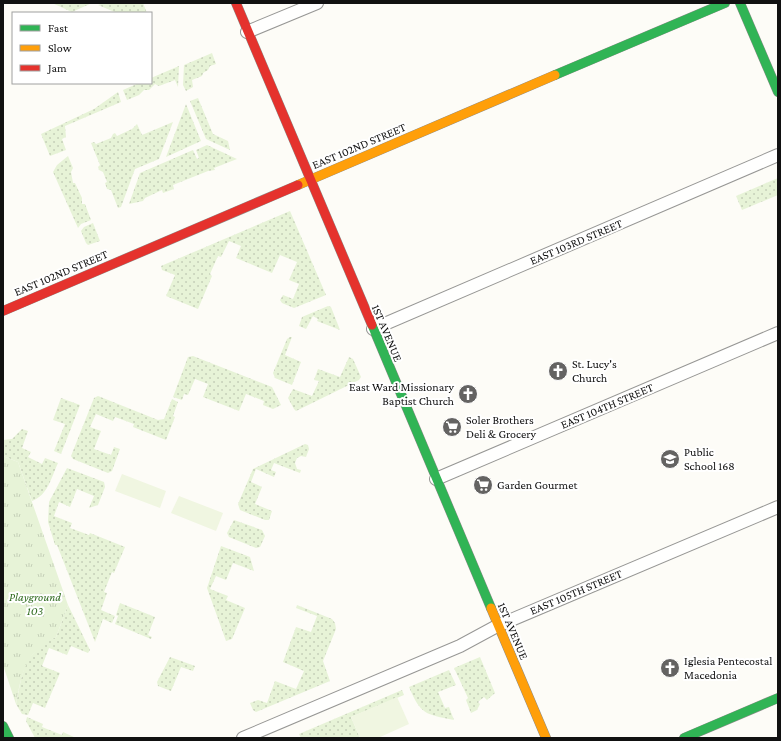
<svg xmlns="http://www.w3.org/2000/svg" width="781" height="741" viewBox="0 0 781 741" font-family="'Crimson Pro',serif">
	<defs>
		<pattern id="grass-dots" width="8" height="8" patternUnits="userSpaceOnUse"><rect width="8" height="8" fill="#e7f3d7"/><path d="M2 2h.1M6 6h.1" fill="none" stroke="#c5cfb8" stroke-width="1.8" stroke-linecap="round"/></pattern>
		<pattern id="park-tufts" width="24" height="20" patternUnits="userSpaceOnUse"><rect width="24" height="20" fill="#e7f3d7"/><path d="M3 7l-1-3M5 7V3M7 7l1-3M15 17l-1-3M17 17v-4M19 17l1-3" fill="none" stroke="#c5cfb8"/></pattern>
	</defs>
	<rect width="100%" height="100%" fill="#fdfcf7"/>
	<!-- grass -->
	<g fill="url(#grass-dots)">
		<polygon points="52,3 92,3 72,12"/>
		<polygon points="104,3 143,3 147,13 117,13 98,5"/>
		<polygon points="212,53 216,64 210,66 208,70 203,73 202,76 192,80 193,87 186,91 183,85 184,65"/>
		<polygon points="179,66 178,87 175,80 159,86 155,84 149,90 144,90 139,95 127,100 123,90 139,83 151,83 151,78"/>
		<polygon points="118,92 121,102 65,126 66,137 62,139 66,150 50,156 41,134 94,109"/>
		<polygon points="198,98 213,134 228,141 230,150 206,139 190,101"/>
		<polygon points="186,104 201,141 166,157"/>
		<polygon points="173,122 159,159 135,169 121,207 118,208 111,190 107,189 105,183 107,182 103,172 99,170 98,167 100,165 91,143 94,142 96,144 111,138 113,134 115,133 117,136 132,129 137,124 142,135"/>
		<polygon points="207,145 237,159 214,168 215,170 208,171 173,185 174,189 163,193 162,190 145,198 143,201 129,204 140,173 193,150 197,159 199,158 196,150"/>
		<polygon points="68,156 73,168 71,172 73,183 75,183 82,198 82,204 85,204 91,220 81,224 78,228 53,172 57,165"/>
		<polygon points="778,178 778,195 742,210 736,196"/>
		<polygon points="290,211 326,295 294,308 282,303 280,300 283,295 293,299 299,284 289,280 297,262 280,255 272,273 236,258 241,246 229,241 221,257 218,256 210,274 212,276 198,309 166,296 175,275 162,270 161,266"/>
		<polygon points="93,223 100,241 88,245 86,243 81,231 84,227"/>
		<polygon points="328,306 331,307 340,330 317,321 318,319 313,316 306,329 299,326 302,317"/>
		<polygon points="290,337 292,337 285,355 301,362 292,385 275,378 273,373 287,339"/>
		<polygon points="193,356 272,387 281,405 273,409 263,405 264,401 246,394 239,411 203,397 208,384 195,379 188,395 184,394 182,400 173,397 188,357"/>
		<polygon points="349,357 353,359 361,377 359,380 296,411 294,409 288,398 293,389 312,396 319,381 314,380 318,369 340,377"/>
		<polygon points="98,396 158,420 164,419 172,399 178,402 173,416 175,417 166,440 133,427 134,424 115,417 113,421 96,414 90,427 101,431 94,449 111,455 114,447 120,449 112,471 108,473 73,459 71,456 94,398"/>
		<polygon points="61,398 80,405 61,454 54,451 65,424 53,420"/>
		<path d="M22,429L28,431L22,448L31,452L28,457L42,464L45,458L58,463C51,478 48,495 32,501L18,462L3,456V440L12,439Z"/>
		<polygon points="305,444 308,445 309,449 306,457 301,456 297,458 295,463 297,469 301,470 300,473 274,463 271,470 276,472 274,477 256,469 251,482 262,487 255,504 272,511 269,520 265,520 240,510 238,504 253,469"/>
		<polygon points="67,468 104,482 105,487 98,505 89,508 94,496 77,489 70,507 59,502 54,516 72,523 70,528 89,535 90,533 125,547 114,573 112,572 104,592 107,593 101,610 115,616 112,623 103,619 95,642 57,545 55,545 48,522 49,502"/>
		<polygon points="234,520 262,530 265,536 260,547 256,548 229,537 227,533"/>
		<polygon points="221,546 250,557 254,571 233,563 226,580 216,576 210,589 228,596 226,600 245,608 232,639 226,641 207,588"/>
		<polygon points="120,603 155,617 148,635 152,637 151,639 115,624 118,616 116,615"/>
		<polygon points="68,605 90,650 88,653 71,646 67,655 49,648 42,666 60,673 45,708 33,703 28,715 22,714 16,704 21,679 26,662 42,643 56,637"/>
		<polygon points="297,605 332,619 335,623 336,629 323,661 330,681 256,712 253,710 250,703 258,700 267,703 275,681 296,689 304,671 283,662 296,627 311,632 317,616 296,608"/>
		<polygon points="170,657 195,666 193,671 181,667 171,691 158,686 157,682"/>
		<polygon points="480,657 495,693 487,700 484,697 478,702 480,704 477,710 471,713 466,700 468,698 454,668"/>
		<path d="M449,670L456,685L438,692L445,708L449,707L454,720C425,714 421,715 409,687Z"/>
		<polygon points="402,690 404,695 351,717 360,738 301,738 299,734"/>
		<polygon points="27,717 43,724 42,727 62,735 63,732 76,738 35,738 26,721"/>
	</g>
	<!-- park -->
	<path fill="url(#park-tufts)" d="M3,456L18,462L68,605L56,637C25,652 22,672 16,704L3,665Z"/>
	<!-- pitch -->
	<g fill="#f0f6e1">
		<polygon points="122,474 166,491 160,508 115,491"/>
		<polygon points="179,496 223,513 216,531 171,513"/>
		<polygon points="397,697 409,724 378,738 360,738 351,717"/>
	</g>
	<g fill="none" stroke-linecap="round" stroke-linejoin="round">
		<defs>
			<g id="street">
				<polyline points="247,32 317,3"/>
				<polyline points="373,329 778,155"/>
				<polyline points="436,479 778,333"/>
				<polyline points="243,738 460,646 497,626 778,507"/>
			</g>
			<g id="fast">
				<polyline points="740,3 778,92"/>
				<polyline points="555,75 725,3"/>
				<polyline points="372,325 491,608"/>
				<polyline points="3,726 9,738"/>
				<polyline points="684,738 778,698"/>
			</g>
			<g id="slow">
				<polyline points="298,185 555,75"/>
				<polyline points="491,608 546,738"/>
			</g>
			<g id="jam">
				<polyline points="236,3 372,325"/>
				<polyline points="3,311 298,185"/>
			</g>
		</defs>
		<!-- street casing -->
		<use href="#street" stroke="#979795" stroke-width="14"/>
		<!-- fast casing -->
		<use href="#fast" stroke="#8e8d8b" stroke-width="10"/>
		<!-- slow casing -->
		<use href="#slow" stroke="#8e8d8b" stroke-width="10"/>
		<!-- jam casing -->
		<use href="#jam" stroke="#8e8d8b" stroke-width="10"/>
		<!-- street -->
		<use href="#street" stroke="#fffffe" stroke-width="12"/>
		<!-- fast -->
		<use href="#fast" stroke="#30b455" stroke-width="9"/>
		<!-- slow -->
		<use href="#slow" stroke="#ff9f0a" stroke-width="9"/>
		<!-- jam -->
		<use href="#jam" stroke="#e5322d" stroke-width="9"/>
	</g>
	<!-- icons -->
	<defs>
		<symbol id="church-disc" viewBox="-11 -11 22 22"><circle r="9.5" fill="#646362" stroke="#fff"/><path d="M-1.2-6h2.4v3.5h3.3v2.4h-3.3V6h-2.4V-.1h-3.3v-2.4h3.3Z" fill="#fff"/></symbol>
		<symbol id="supermarket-disc" viewBox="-11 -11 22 22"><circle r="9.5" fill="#646362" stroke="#fff"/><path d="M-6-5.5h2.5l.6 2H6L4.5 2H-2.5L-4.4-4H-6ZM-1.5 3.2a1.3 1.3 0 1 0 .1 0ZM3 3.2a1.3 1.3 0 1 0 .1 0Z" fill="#fff"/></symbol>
		<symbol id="school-disc" viewBox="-11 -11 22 22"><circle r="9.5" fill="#646362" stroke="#fff"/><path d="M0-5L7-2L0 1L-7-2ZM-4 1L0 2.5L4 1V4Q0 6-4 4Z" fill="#fff"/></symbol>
	</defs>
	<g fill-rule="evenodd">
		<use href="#church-disc" x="547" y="360" width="22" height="22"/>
		<use href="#church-disc" x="457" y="383" width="22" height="22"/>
		<use href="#supermarket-disc" x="441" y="416" width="22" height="22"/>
		<use href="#school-disc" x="659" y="448" width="22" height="22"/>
		<use href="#supermarket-disc" x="472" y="474" width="22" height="22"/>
		<use href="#church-disc" x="659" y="657" width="22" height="22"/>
	</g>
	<g text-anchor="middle" stroke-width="4" stroke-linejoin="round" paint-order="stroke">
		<!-- street labels -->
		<g font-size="12" fill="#111" stroke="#fff">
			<text transform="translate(359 146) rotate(-23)" y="4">EAST 102ND STREET</text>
			<text transform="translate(576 242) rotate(-23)" y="4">EAST 103RD STREET</text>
			<text transform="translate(61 273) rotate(-23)" y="4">EAST 102ND STREET</text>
			<text transform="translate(387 333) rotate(67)" y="4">1ST AVENUE</text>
			<text transform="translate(607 406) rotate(-23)" y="4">EAST 104TH STREET</text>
			<text transform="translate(576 592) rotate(-23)" y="4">EAST 105TH STREET</text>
			<text transform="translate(513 631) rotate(67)" y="4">1ST AVENUE</text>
		</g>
		<!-- poi labels -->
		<g font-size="12" fill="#111" stroke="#fff" text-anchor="start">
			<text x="572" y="368">St. Lucy's<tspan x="572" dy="14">Church</tspan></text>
			<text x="454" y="391" text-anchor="end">East Ward Missionary<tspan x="454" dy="14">Baptist Church</tspan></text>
			<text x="466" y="424">Soler Brothers<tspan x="466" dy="14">Deli &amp; Grocery</tspan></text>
			<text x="684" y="456">Public<tspan x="684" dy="14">School 168</tspan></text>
			<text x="497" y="489">Garden Gourmet</text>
			<text x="684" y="665">Iglesia Pentecostal<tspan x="684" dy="14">Macedonia</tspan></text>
		</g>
		<!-- park labels -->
		<g font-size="12" font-style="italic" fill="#2f6b1f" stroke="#fff">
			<text x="35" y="601">Playground<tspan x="35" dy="14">103</tspan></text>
		</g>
	</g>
	<!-- border -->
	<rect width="781" height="741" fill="none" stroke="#111111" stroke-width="8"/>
	<!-- legend -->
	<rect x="12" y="12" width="140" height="72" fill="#ffffff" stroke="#a0a0a0"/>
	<rect x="20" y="25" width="20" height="6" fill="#30b455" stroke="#a0a0a0"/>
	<text x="48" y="32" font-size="12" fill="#111111">Fast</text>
	<rect x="20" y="45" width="20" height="6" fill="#ff9f0a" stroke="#a0a0a0"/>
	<text x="48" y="52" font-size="12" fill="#111111">Slow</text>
	<rect x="20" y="65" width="20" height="6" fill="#e5322d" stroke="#a0a0a0"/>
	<text x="48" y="72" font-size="12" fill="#111111">Jam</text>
</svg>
